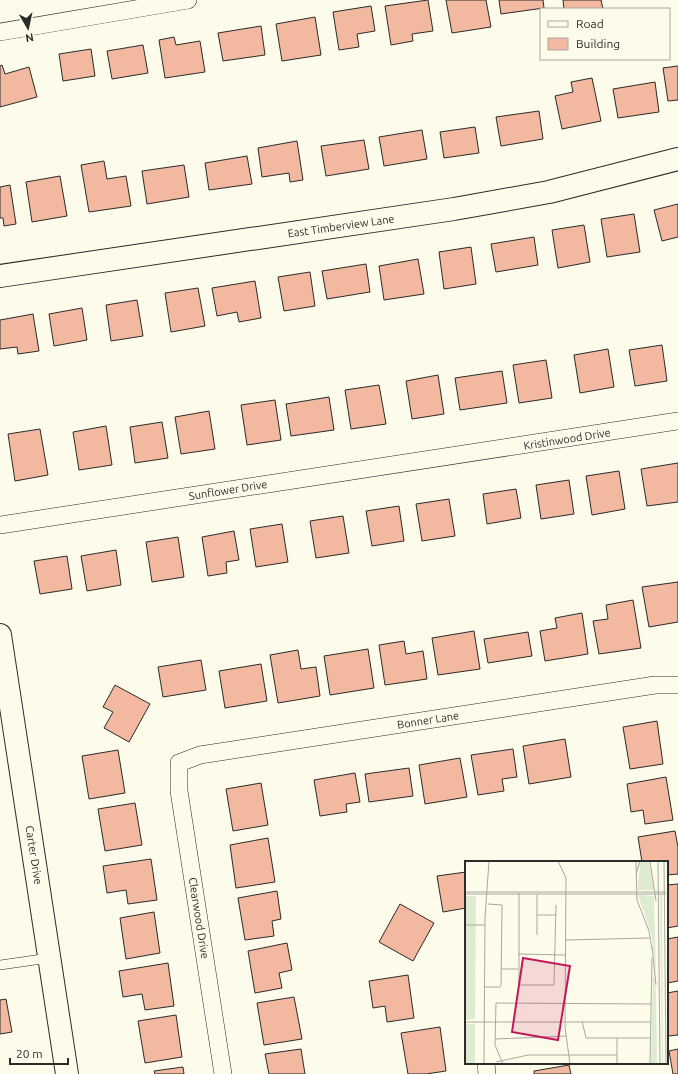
<svg xmlns="http://www.w3.org/2000/svg" width="678" height="1074" viewBox="0 0 678 1074" font-family="Ubuntu,sans-serif">
	<rect width="100%" height="100%" fill="#fdfbea"/>
	<!-- building -->
	<g fill="#f2b8a0" stroke="#2b2b2b">
		<polygon points="428,0 433,31 412,34 413,41 391,45 385,6"/>
		<polygon points="446,0 486,0 491,27 452,33"/>
		<polygon points="499,0 543,0 544,8 501,14"/>
		<polygon points="563,0 601,0 603,9 564,9"/>
		<polygon points="371,6 375,31 357,34 359,47 339,50 333,12"/>
		<polygon points="315,17 321,55 282,61 276,24"/>
		<polygon points="261,26 265,55 223,61 218,33"/>
		<polygon points="174,37 176,45 200,41 205,72 165,78 159,40"/>
		<polygon points="143,45 148,73 112,79 107,51"/>
		<polygon points="91,49 95,76 63,81 59,54"/>
		<polygon points="2,65 5,74 29,67 37,97 0,107 0,66"/>
		<polygon points="678,66 678,100 668,101 663,68"/>
		<polygon points="592,78 601,121 562,129 555,96 573,92 571,82"/>
		<polygon points="655,82 659,112 618,118 613,89"/>
		<polygon points="539,111 543,139 501,146 496,117"/>
		<polygon points="475,127 479,153 444,158 440,132"/>
		<polygon points="422,130 427,159 384,166 379,137"/>
		<polygon points="364,140 369,169 326,176 321,146"/>
		<polygon points="297,141 303,180 290,182 289,173 262,177 258,148"/>
		<polygon points="247,156 252,184 209,190 205,163"/>
		<polygon points="104,161 107,179 126,176 131,206 89,212 81,165"/>
		<polygon points="184,165 189,197 147,204 142,171"/>
		<polygon points="60,176 67,216 32,222 26,182"/>
		<polygon points="10,185 16,224 4,226 3,218 0,218 0,187"/>
		<polygon points="678,204 678,237 662,241 654,210"/>
		<polygon points="634,214 640,252 607,257 601,219"/>
		<polygon points="584,225 590,262 558,268 552,230"/>
		<polygon points="534,237 538,265 496,272 491,244"/>
		<polygon points="471,247 476,284 444,289 439,252"/>
		<polygon points="418,259 424,294 384,300 379,266"/>
		<polygon points="366,264 370,292 327,299 322,271"/>
		<polygon points="310,272 315,306 284,311 278,277"/>
		<polygon points="255,281 261,318 239,322 237,312 217,316 212,288"/>
		<polygon points="198,288 205,326 171,332 165,293"/>
		<polygon points="137,300 143,336 111,341 106,305"/>
		<polygon points="82,308 87,340 54,346 49,314"/>
		<polygon points="33,314 39,351 18,354 17,347 0,349 0,320"/>
		<polygon points="662,345 667,381 635,386 629,350"/>
		<polygon points="608,349 614,387 580,393 574,355"/>
		<polygon points="546,360 552,398 519,403 513,365"/>
		<polygon points="502,371 507,403 460,410 455,378"/>
		<polygon points="438,375 444,414 412,419 406,381"/>
		<polygon points="379,385 386,424 351,429 345,390"/>
		<polygon points="329,397 334,430 291,436 286,404"/>
		<polygon points="275,400 281,440 247,445 241,405"/>
		<polygon points="209,411 215,449 181,454 175,417"/>
		<polygon points="162,422 168,458 135,463 130,427"/>
		<polygon points="106,426 112,465 79,470 73,432"/>
		<polygon points="40,429 48,475 15,481 8,434"/>
		<polygon points="678,463 678,502 647,506 641,469"/>
		<polygon points="619,471 625,509 592,515 586,476"/>
		<polygon points="569,480 574,514 541,519 536,485"/>
		<polygon points="516,489 521,518 487,524 483,494"/>
		<polygon points="449,499 455,536 422,541 416,504"/>
		<polygon points="399,506 404,541 372,546 366,511"/>
		<polygon points="343,516 349,553 316,558 310,521"/>
		<polygon points="282,524 288,562 256,567 250,529"/>
		<polygon points="234,531 239,560 226,562 227,573 208,576 202,537"/>
		<polygon points="178,537 184,577 152,582 146,542"/>
		<polygon points="116,550 121,585 87,591 81,556"/>
		<polygon points="67,556 72,589 40,594 34,561"/>
		<polygon points="678,582 678,622 649,627 642,587"/>
		<polygon points="633,600 641,648 599,654 593,621 608,619 606,605"/>
		<polygon points="582,613 588,654 545,661 540,631 557,628 555,618"/>
		<polygon points="474,631 480,669 438,675 432,638"/>
		<polygon points="528,632 532,656 488,663 484,639"/>
		<polygon points="404,641 406,654 423,651 427,679 385,685 379,645"/>
		<polygon points="368,649 374,688 330,695 324,656"/>
		<polygon points="298,650 301,669 316,667 320,696 278,703 270,655"/>
		<polygon points="201,660 206,690 163,697 158,667"/>
		<polygon points="261,664 267,701 225,708 219,671"/>
		<polygon points="115,685 150,704 129,742 104,728 113,712 103,707"/>
		<polygon points="657,721 663,764 630,769 623,727"/>
		<polygon points="565,739 571,777 529,784 523,746"/>
		<polygon points="513,749 517,777 502,779 504,791 478,795 471,755"/>
		<polygon points="118,750 125,793 89,799 82,756"/>
		<polygon points="460,758 467,797 425,804 419,765"/>
		<polygon points="409,768 413,796 369,802 365,774"/>
		<polygon points="355,773 360,802 346,804 347,812 320,816 314,780"/>
		<polygon points="666,777 673,820 645,824 643,810 631,812 627,784"/>
		<polygon points="261,783 268,825 233,831 226,789"/>
		<polygon points="135,803 142,845 105,851 98,809"/>
		<polygon points="675,831 678,847 678,874 667,875 667,862 642,862 638,837"/>
		<polygon points="268,838 275,882 236,888 230,845"/>
		<polygon points="151,859 157,900 128,904 126,890 107,893 103,866"/>
		<polygon points="466,872 466,908 443,912 437,876"/>
		<polygon points="678,884 678,926 667,928 667,885"/>
		<polygon points="277,891 281,919 272,921 274,936 245,940 238,898"/>
		<polygon points="400,904 434,923 413,961 379,942"/>
		<polygon points="154,912 160,953 126,959 120,918"/>
		<polygon points="678,937 678,981 667,983 667,939"/>
		<polygon points="287,943 292,970 279,973 282,988 255,993 248,951"/>
		<polygon points="168,963 174,1006 145,1010 142,994 123,997 119,971"/>
		<polygon points="408,975 414,1018 387,1022 385,1006 373,1008 369,981"/>
		<polygon points="678,991 678,1035 668,1036 667,993"/>
		<polygon points="294,997 302,1039 264,1045 257,1003"/>
		<polygon points="6,999 12,1032 0,1034 0,1000"/>
		<polygon points="176,1015 182,1057 145,1063 138,1021"/>
		<polygon points="440,1027 446,1071 426,1074 408,1074 401,1033"/>
		<polygon points="301,1049 305,1074 269,1074 265,1054"/>
		<polygon points="678,1049 678,1074 673,1074 669,1051"/>
		<polygon points="569,1065 571,1074 534,1074 534,1071"/>
		<polygon points="183,1067 184,1074 155,1074 154,1071"/>
	</g>
	<g fill="none" stroke-linecap="round" stroke-linejoin="round">
		<defs>
			<polyline id="service" points="0,965 49,958"/>
			<g id="minor">
				<polyline points="0,32 188,0"/>
				<polyline points="0,525 678,421"/>
				<polyline points="486,1063 487,1074"/>
				<polyline points="223,1074 179,791 179,763 200,755 655,685 678,685"/>
			</g>
			<g id="tertiary">
				<polyline points="0,276 454,209 549,192 678,159"/>
				<polyline points="0,635 67,1074"/>
			</g>
		</defs>
		<!-- service casing -->
		<use href="#service" stroke="#2b2b2b" stroke-width="10"/>
		<!-- minor casing -->
		<use href="#minor" stroke="#2b2b2b" stroke-width="18"/>
		<!-- tertiary casing -->
		<use href="#tertiary" stroke="#2b2b2b" stroke-width="24"/>
		<!-- service -->
		<use href="#service" stroke="#fdfbea" stroke-width="9"/>
		<!-- minor -->
		<use href="#minor" stroke="#fdfbea" stroke-width="17"/>
		<!-- tertiary -->
		<use href="#tertiary" stroke="#fdfbea" stroke-width="22"/>
	</g>
	<g text-anchor="middle" stroke-width="3" stroke-linejoin="round" paint-order="stroke">
		<!-- street labels -->
		<g font-size="11" fill="#2b2b2b" stroke="#fdfbea">
			<text transform="translate(341 226) rotate(-8)" y="4">East Timberview Lane</text>
			<text transform="translate(567 439) rotate(-9)" y="4">Kristinwood Drive</text>
			<text transform="translate(228 490) rotate(-9)" y="4">Sunflower Drive</text>
			<text transform="translate(428 720) rotate(-9)" y="4">Bonner Lane</text>
			<text transform="translate(34 855) rotate(81)" y="4">Carter Drive</text>
			<text transform="translate(199 918) rotate(81)" y="4">Clearwood Drive</text>
		</g>
	</g>
	<!-- overview -->
	<g transform="translate(465 861)">
		<rect width="203" height="203" fill="#fdfbea"/>
		<path d="M175,0H184L189,29H173ZM173,34L189,35L191,116L187,75ZM195,34H197L198,203H197ZM1,35H11L10,158L0,159ZM188,116H190L191,138L192,203H186ZM0,163H10V203H0Z" fill="#deebd1"/>
		<path fill="none" stroke="#a9a89e" stroke-width="1" d="M93,0L101,17L100,166L105,203M171,0L172,39L184,70L187,88M185,0L191,40M193,0L195,203M199,0L201,203M171,13L175,0M0,31H201M54,32V124H89L91,44M0,33H201M72,54H91M0,64H20M72,74V34M101,79L185,77M187,86L191,124M53,93L100,94M37,108H53M20,126H35L36,124L37,44L23,43M117,160L121,177H185M0,161H185M152,177V203M30,178L102,175M31,201L63,194H152M19,203L20,57L24,0M38,203L30,184L31,142L186,143M185,203L187,97"/>
		<path fill="#c2185b" fill-opacity="0.15" stroke="#c2185b" stroke-width="2" d="M58,97L105,105L93,179L47,171Z"/>
		<rect width="203" height="203" fill="none" stroke="#2b2b2b" stroke-width="2"/>
	</g>
	<!-- legend -->
	<rect x="540" y="8" width="130" height="52" fill="#fdfbea" stroke="#a9a89e"/>
	<rect x="548" y="21" width="20" height="6" fill="#fdfbea" stroke="#a9a89e"/>
	<text x="576" y="28" font-size="12" fill="#2b2b2b">Road</text>
	<rect x="548" y="38" width="20" height="12" fill="#f2b8a0" stroke="#a9a89e"/>
	<text x="576" y="48" font-size="12" fill="#2b2b2b">Building</text>
	<!-- north arrow -->
	<g transform="translate(28 28) rotate(171)" stroke="#fdfbea" stroke-width="3" paint-order="stroke">
	<path d="M0-3L7 15L0 10L-7 15Z" fill="#2b2b2b"/>
	<text y="-6" font-size="11" font-weight="bold" text-anchor="middle" fill="#2b2b2b">N</text>
	</g>
	<!-- scale -->
	<path d="M10 1058v6h58v-6" fill="none" stroke="#2b2b2b" stroke-width="2"/>
	<text x="16" y="1058" font-size="12" fill="#2b2b2b" stroke="#fdfbea" stroke-width="3" paint-order="stroke">20 m</text>
</svg>
